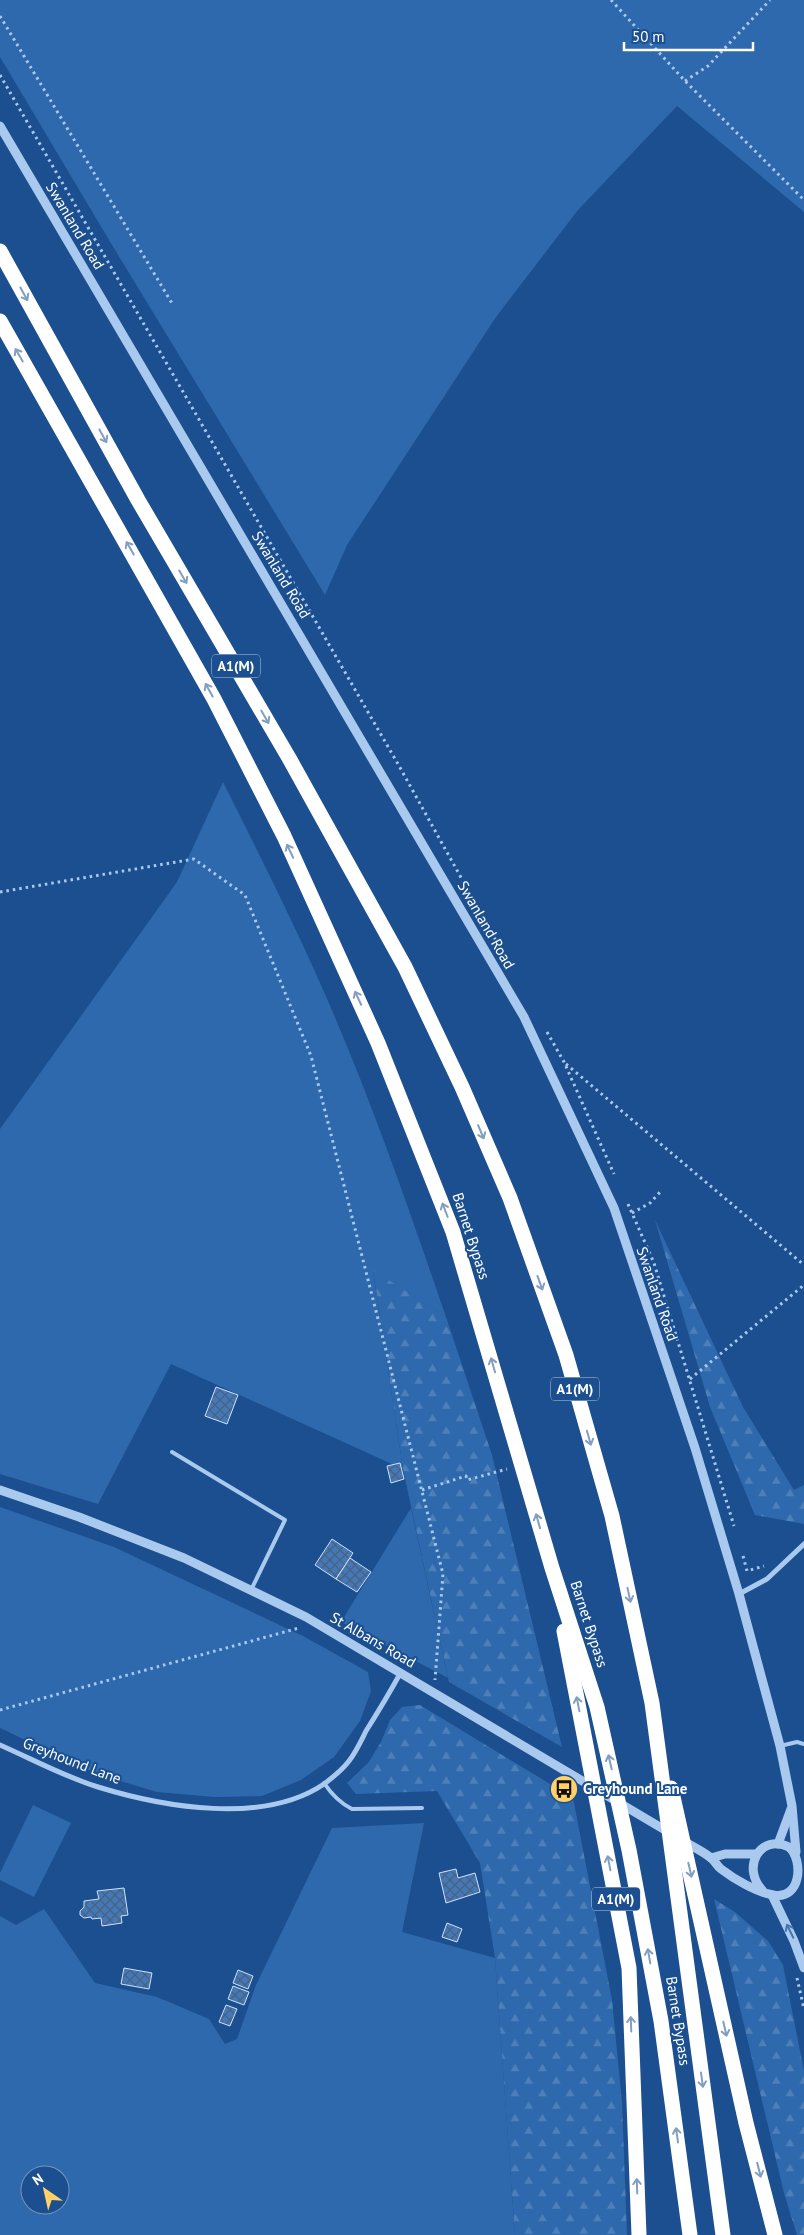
<svg xmlns="http://www.w3.org/2000/svg" width="804" height="2235" viewBox="0 0 804 2235" font-family="'PT Sans',sans-serif">
	<defs>
		<pattern id="forest-firs" width="22" height="20" patternUnits="userSpaceOnUse" patternTransform="scale(1.25)"><rect width="22" height="20" fill="#2e69ad"/><path d="M5 1l3.5 6h-7zM16 11l3.5 6h-7z" fill="#4d80b9"/></pattern>
		<pattern id="building-cross-hatch" width="8" height="8" patternUnits="userSpaceOnUse" patternTransform="scale(1.25)"><rect width="8" height="8" fill="#4478b7"/><path d="M0 0l8 8M0 8l8-8" fill="none" stroke="#486282"/></pattern>
	</defs>
	<rect width="100%" height="100%" fill="#1b4f8f"/>
	<!-- green -->
	<g fill="#2e69ad" fill-rule="evenodd">
		<polygon points="0,0 804,0 804,212 677,106 578,210 496,317 347,545 325,595 112,245 0,57"/>
		<path d="M223,782C263,862 303,941 337,1022C378,1119 412,1218 446,1317L373,1271L403,1469L171,1364L98,1504L0,1474V1129L177,882Z"/>
		<polygon points="0,1507 114,1547 303,1636 368,1672 371,1691 360,1721 334,1757 301,1780 262,1796 214,1797 157,1792 97,1774 0,1728"/>
		<polygon points="411,1508 448,1678 341,1622"/>
		<polygon points="33,1805 71,1823 34,1897 0,1880 0,1873"/>
		<path d="M424,1823L402,1932L495,1958L515,2235H0V1916L16,1925L44,1909L95,1983L157,1997L209,2019L225,2044L237,2039L256,1985L332,1828ZM30,2175H60V2205H30Z"/>
	</g>
	<!-- forest -->
	<g fill="url(#forest-firs)">
		<polygon points="655,1220 743,1407 794,1490 804,1485 804,1524 755,1515 710,1407"/>
		<polygon points="373,1270 446,1317 492,1455 562,1747 449,1682 403,1469"/>
		<polygon points="420,1705 573,1798 612,2000 622,2102 627,2235 515,2235 495,1958 480,1863 437,1791 356,1794 347,1783 368,1763 381,1742 390,1720 402,1707"/>
		<polygon points="714,1899 735,1912 768,1941 783,1965 804,2071 804,2235 797,2235 784,2193"/>
	</g>
	<!-- building -->
	<g fill="url(#building-cross-hatch)" stroke="#cfe3fa">
		<polygon points="216,1387 238,1395 227,1424 205,1416"/>
		<polygon points="400,1463 404,1479 391,1483 387,1466"/>
		<polygon points="332,1539 353,1553 336,1579 315,1565"/>
		<polygon points="350,1558 371,1572 357,1592 336,1579"/>
		<polygon points="456,1869 458,1878 475,1873 480,1892 446,1903 439,1873"/>
		<polygon points="124,1888 128,1915 121,1916 122,1923 102,1926 101,1918 92,1919 91,1917 84,1918 80,1915 80,1911 84,1907 84,1901 99,1899 97,1891"/>
		<polygon points="447,1923 462,1929 457,1942 442,1937"/>
		<polygon points="124,1968 152,1973 149,1989 121,1984"/>
		<polygon points="238,1970 253,1976 248,1989 233,1983"/>
		<polygon points="233,1986 249,1992 244,2005 228,1999"/>
		<polygon points="226,2005 237,2009 230,2026 219,2022"/>
	</g>
	<g fill="none" stroke-linecap="round" stroke-linejoin="round">
		<!-- path -->
		<g stroke="#a9c9ee" stroke-width="3" stroke-dasharray="2.5 4" stroke-linecap="butt">
			<polyline points="611,0 685,81 804,200"/>
			<polyline points="0,16 173,305"/>
			<polyline points="0,75 398,764 499,946"/>
			<polyline points="685,81 708,66 770,0"/>
			<polyline points="0,892 194,859 245,895 311,1056 443,1574 435,1680"/>
			<polyline points="547,1032 564,1062 614,1174"/>
			<polyline points="566,1064 804,1265"/>
			<polyline points="628,1204 654,1263 734,1526"/>
			<polyline points="632,1213 650,1203 661,1191"/>
			<polyline points="690,1379 804,1285"/>
			<polyline points="422,1490 466,1476 467,1480 507,1469"/>
			<polyline points="743,1556 747,1571 764,1566"/>
			<polyline points="0,1710 299,1628"/>
			<polyline points="797,1978 804,2009"/>
		</g>
		<!-- service -->
		<g stroke="#a9c9ee" stroke-width="4">
			<polyline points="172,1452 285,1520 251,1590"/>
			<polyline points="780,1746 797,1742 804,1744"/>
			<path d="M324,1783C332,1795 340,1803 352,1809L422,1808"/>
		</g>
		<!-- minor -->
		<g stroke="#a9c9ee" stroke-width="5">
			<polyline points="739,1594 767,1579 804,1544"/>
			<path d="M0,1745C32,1759 65,1777 98,1787C163,1807 264,1825 324,1784C332,1778 343,1769 349,1761C356,1752 361,1741 366,1731C378,1712 390,1692 401,1672"/>
		</g>
		<!-- tertiary -->
		<g stroke="#a9c9ee" stroke-width="9">
			<polyline points="0,126 524,1017 614,1208 695,1448 739,1594 780,1746 792,1806 796,1852"/>
			<polyline points="0,1490 79,1517 184,1558 306,1617 670,1833"/>
			<path d="M682,1840C691,1846 703,1851 711,1858C715,1861 717,1866 721,1869C734,1879 756,1892 773,1895C801,1901 804,1860 789,1847C761,1833 740,1867 763,1891"/>
			<polyline points="778,1844 791,1809"/>
			<polyline points="711,1858 725,1854 757,1854"/>
			<polyline points="772,1895 794,1941 804,1968"/>
		</g>
		<!-- motorway -->
		<g stroke="#fff" stroke-width="15">
			<polyline points="0,251 138,500 289,758 405,967 462,1087 510,1198 566,1355 612,1516 652,1703 723,2235"/>
			<polyline points="0,321 214,699 284,836 378,1043 453,1232 552,1568 597,1707 629,1850 661,2021 690,2235"/>
			<polyline points="564,1631 629,1968 639,2235"/>
			<polyline points="671,1788 746,2123 775,2235"/>
		</g>
	</g>
	<!-- one-way arrows -->
	<defs><path id="oneway-shaft" d="M-6 0H5M1.5-3L5.5 0L1.5 3" fill="none" stroke-width="1.6" stroke-linecap="round" stroke-linejoin="round" transform="scale(1.25)"/></defs>
	<g stroke="#829ec1">
		<use href="#oneway-shaft" transform="translate(24 294) rotate(61)"/>
		<use href="#oneway-shaft" transform="translate(19 355) rotate(-120)"/>
		<use href="#oneway-shaft" transform="translate(103 436) rotate(61)"/>
		<use href="#oneway-shaft" transform="translate(130 548) rotate(-120)"/>
		<use href="#oneway-shaft" transform="translate(183 577) rotate(60)"/>
		<use href="#oneway-shaft" transform="translate(209 690) rotate(-119)"/>
		<use href="#oneway-shaft" transform="translate(265 717) rotate(60)"/>
		<use href="#oneway-shaft" transform="translate(290 851) rotate(-115)"/>
		<use href="#oneway-shaft" transform="translate(358 998) rotate(-115)"/>
		<use href="#oneway-shaft" transform="translate(481 1132) rotate(67)"/>
		<use href="#oneway-shaft" transform="translate(445 1210) rotate(-111)"/>
		<use href="#oneway-shaft" transform="translate(540 1283) rotate(70)"/>
		<use href="#oneway-shaft" transform="translate(493 1365) rotate(-106)"/>
		<use href="#oneway-shaft" transform="translate(589 1438) rotate(74)"/>
		<use href="#oneway-shaft" transform="translate(538 1521) rotate(-106)"/>
		<use href="#oneway-shaft" transform="translate(629 1595) rotate(78)"/>
		<use href="#oneway-shaft" transform="translate(578 1704) rotate(-101)"/>
		<use href="#oneway-shaft" transform="translate(610 1762) rotate(-103)"/>
		<use href="#oneway-shaft" transform="translate(609 1863) rotate(-101)"/>
		<use href="#oneway-shaft" transform="translate(690 1870) rotate(77)"/>
		<use href="#oneway-shaft" transform="translate(649 1956) rotate(-100)"/>
		<use href="#oneway-shaft" transform="translate(631 2024) rotate(-92)"/>
		<use href="#oneway-shaft" transform="translate(725 2029) rotate(77)"/>
		<use href="#oneway-shaft" transform="translate(702 2080) rotate(82)"/>
		<use href="#oneway-shaft" transform="translate(677 2135) rotate(-98)"/>
		<use href="#oneway-shaft" transform="translate(759 2170) rotate(76)"/>
		<use href="#oneway-shaft" transform="translate(637 2186) rotate(-92)"/>
	</g>
	<use stroke="#4674ac" href="#oneway-shaft" transform="translate(790 1931) rotate(-116)"/>
	<!-- icons -->
	<defs>
		<symbol id="bus-disc" viewBox="-11 -11 22 22"><circle r="9.5" fill="#ffd166" stroke="#1b4f8f"/><path d="M-5-6H5V4H4V6H2V4H-2V6H-4V4H-5ZM-3.5-4V0h7V-4ZM-3.5 1.2v1.5H-2V1.2ZM2 1.2v1.5H3.5V1.2Z" fill="#111"/></symbol>
	</defs>
	<g fill-rule="evenodd">
		<use href="#bus-disc" x="548" y="1773" width="32" height="32"/>
	</g>
	<g text-anchor="middle" stroke-width="4" stroke-linejoin="round" paint-order="stroke">
		<!-- shield labels -->
		<g fill="#1b4f8f" stroke="#bbcadd" stroke-width="1">
			<rect x="212" y="654.5" width="48" height="23" rx="4"/>
			<rect x="551" y="1377.5" width="48" height="23" rx="4"/>
			<rect x="592" y="1887.5" width="48" height="23" rx="4"/>
		</g>
		<g font-size="14" font-weight="bold" fill="#fff">
			<text x="236" y="671">A1(M)</text>
			<text x="575" y="1394">A1(M)</text>
			<text x="616" y="1904">A1(M)</text>
		</g>
		<!-- street labels -->
		<g font-size="15" fill="#fff" stroke="#1b4f8f">
			<text transform="translate(75 226) rotate(59)" y="5">Swanland Road</text>
			<text transform="translate(281 575) rotate(59)" y="5">Swanland Road</text>
			<text transform="translate(486 925) rotate(60)" y="5">Swanland Road</text>
			<text transform="translate(471 1236) rotate(72)" y="5">Barnet Bypass</text>
			<text transform="translate(657 1294) rotate(71)" y="5">Swanland Road</text>
			<text transform="translate(589 1624) rotate(72)" y="5">Barnet Bypass</text>
			<text transform="translate(373 1640) rotate(30)" y="5">St Albans Road</text>
			<text transform="translate(72 1761) rotate(21)" y="5">Greyhound Lane</text>
			<text transform="translate(678 2021) rotate(81)" y="5">Barnet Bypass</text>
		</g>
		<!-- poi labels -->
		<g font-size="15" font-weight="bold" fill="#fff" stroke="#1b4f8f" text-anchor="start">
			<text x="583" y="1794">Greyhound Lane</text>
		</g>
	</g>
	<!-- north arrow -->
	<g transform="translate(45 2190) rotate(326)"><circle r="24" fill="#1b4f8f" stroke="#7695bc"/>
	<path d="M0-4L9 19L0 12L-9 19Z" fill="#ffd166"/>
	<text y="-8" font-size="14" font-weight="bold" text-anchor="middle" fill="#ffffff">N</text>
	</g>
	<!-- scale -->
	<path d="M624 42v8h129v-8" fill="none" stroke="#ffffff" stroke-width="2.5"/>
	<text x="632" y="42" font-size="15" fill="#ffffff" stroke="#1b4f8f" stroke-width="4" paint-order="stroke">50 m</text>
</svg>
